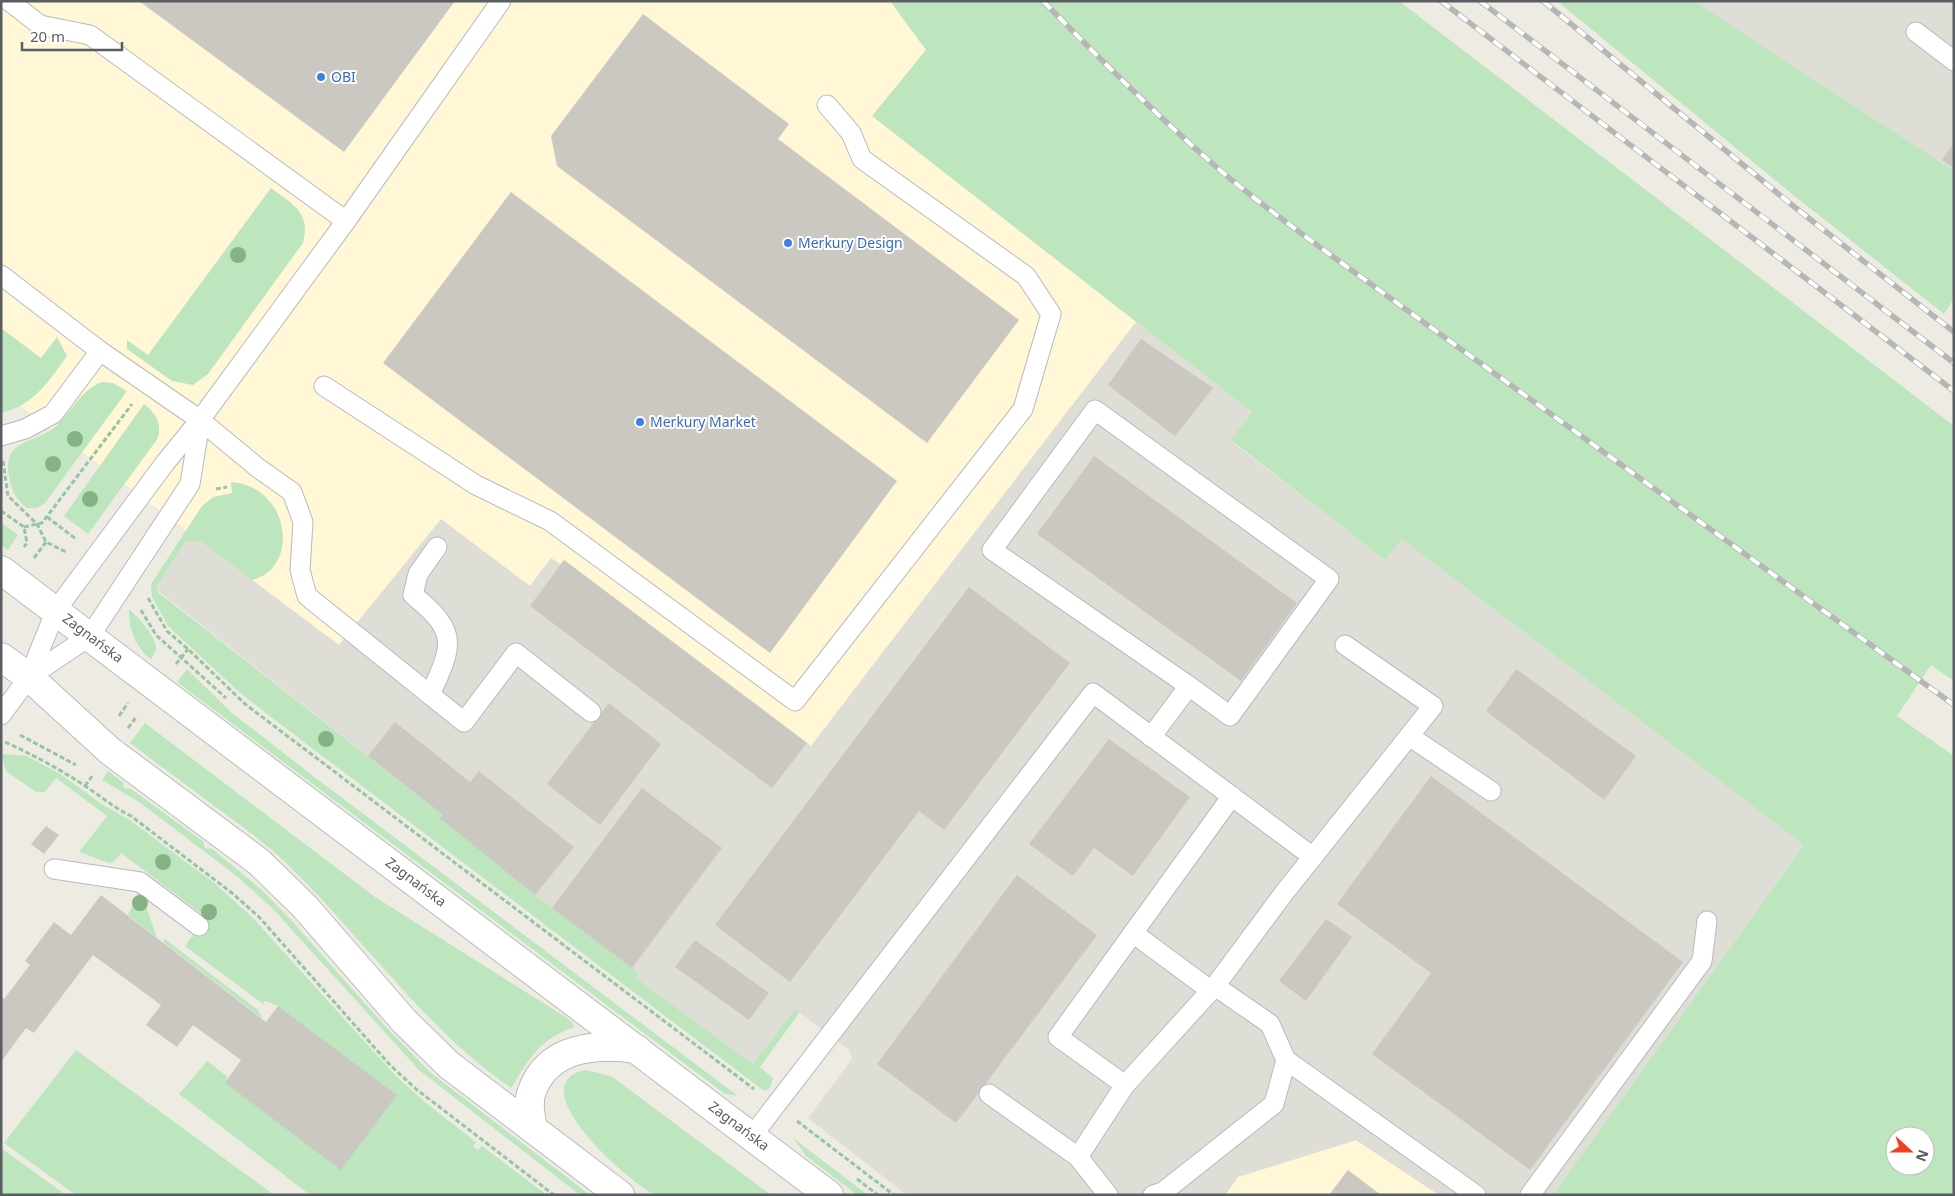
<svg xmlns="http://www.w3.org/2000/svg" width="1955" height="1196" viewBox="0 0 1955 1196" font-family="'Noto Sans',sans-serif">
	<rect width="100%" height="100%" fill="#eeece2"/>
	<!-- commercial -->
	<g fill="#fff7d6">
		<polygon points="1,1 890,1 926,50 872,116 1136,322 811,746 564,560 560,565 551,558 530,586 441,520 339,645 1,391"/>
		<polygon points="1356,1140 1439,1195 1225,1195 1238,1177"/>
	</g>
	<!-- industrial -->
	<g fill="#deddd6">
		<polygon points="1694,1 1954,1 1954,171"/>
		<polygon points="1136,322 1252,412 1231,441 1385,560 1401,538 1804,845 1553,1195 1439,1195 1356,1140 1238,1177 1225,1195 907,1195 808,1118 852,1059 849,1050 795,1009 753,1064 636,978 639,973 535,895 443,815 156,589 186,541 200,541 339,645 441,519 530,586 551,558 560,564 564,560 811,746"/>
	</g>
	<!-- green -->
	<g fill="#bde6bf" fill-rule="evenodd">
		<path d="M890,1H1399L1954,426V681L1931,665L1897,716L1954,756V1195H1553L1804,845L1402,539L1385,560L1231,440L1252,412L872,116L926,50ZM1895,1136H1925V1166H1895Z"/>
		<polygon points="1557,1 1694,1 1954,171 1954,298 1944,314 1787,190"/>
		<path d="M271,188C293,205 311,212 303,243L208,374L193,385L172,381L127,349V340L148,355Z"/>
		<path d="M1,328L41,358L57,337L67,356C49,381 33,406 1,413Z"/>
		<path d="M102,382L113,383L127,391L45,503L37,508H27C15,498 12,492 9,476C3,436 36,446 58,424C72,410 82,389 102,382Z"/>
		<path d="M144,404C156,413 162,423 158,438L88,534L64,516Z"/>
		<path d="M231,482C290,486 301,568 252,580L200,541H186L156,588L159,593L443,815L535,895L639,973L636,978L753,1064L795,1009L800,1012L760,1067L773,1078L770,1088L764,1091L271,717L239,692L168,626L152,597L151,584L202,506L213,497L232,493Z"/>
		<polygon points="1,522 18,535 8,550 1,545"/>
		<path d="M129,609C137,616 157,637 156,649C155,653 152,657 151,660C136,647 128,629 129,609Z"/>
		<polygon points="187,669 232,713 321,782 738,1096 725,1094 177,682"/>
		<path d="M145,723L375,897L564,1016L572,1022L574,1027C536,1042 532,1056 511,1088C423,1027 363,937 286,863C267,844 243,827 221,811C191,788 160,766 130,743Z"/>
		<polygon points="1,754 27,756 62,775 103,805 130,820 214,883 251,916 395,1075 426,1103 476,1142 473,1146 478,1150 482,1146 547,1195 310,1195 179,1094 207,1061 228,1077 225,1083 341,1169 397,1095 278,1006 265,1001 263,1004 185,946 206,917 121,853 114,862 109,863 79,852 107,816 56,778 45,792 36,792 6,771"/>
		<polygon points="108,771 124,783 123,787 127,789 131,789 204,842 204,846 207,849 211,848 262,890 291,920 386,1027 431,1073 590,1195 580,1195 419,1070 273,909 238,877 139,802 102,780"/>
		<polygon points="140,889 156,935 156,937 128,915"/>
		<polygon points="165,939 258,1010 263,1019 163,942"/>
		<polygon points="76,1050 274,1195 76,1195 4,1143"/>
		<path d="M586,1070L611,1076L771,1195C754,1195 663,1196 654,1194C629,1182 553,1113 565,1084C570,1074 576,1072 586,1070Z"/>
		<polygon points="793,1138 868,1195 857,1195 806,1156"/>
		<polygon points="1,1148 66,1195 1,1195"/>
	</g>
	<!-- building -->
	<g fill="#cbc8c1">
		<polygon points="139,1 455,1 344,152"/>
		<polygon points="643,14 789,124 778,139 1019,320 927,443 557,166 551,136"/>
		<polygon points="1954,143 1954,168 1942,160"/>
		<polygon points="511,192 897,481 770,653 383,363"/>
		<polygon points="1141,339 1213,388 1175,436 1108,385"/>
		<polygon points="1094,456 1297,603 1241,681 1037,534"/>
		<polygon points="564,560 807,743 772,788 530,606"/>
		<polygon points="969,587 1070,663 944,830 919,811 790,982 715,925"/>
		<polygon points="1516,669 1636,756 1604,800 1486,711"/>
		<polygon points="609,703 661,744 600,825 547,784"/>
		<polygon points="395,722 470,782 479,771 574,847 535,895 440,818 443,815 368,756"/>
		<polygon points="1109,739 1190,797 1133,876 1094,848 1073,876 1029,844"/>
		<polygon points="1431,776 1683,962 1530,1170 1372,1054 1431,973 1337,904"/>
		<polygon points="642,788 722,848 632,968 552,908"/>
		<polygon points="46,826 59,835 44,854 31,844"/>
		<polygon points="1017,875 1097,935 956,1123 877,1064"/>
		<polygon points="101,895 266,1022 278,1006 397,1095 341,1170 225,1083 241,1060 193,1025 177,1047 146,1025 161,1005 93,955 34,1033 26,1028 1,1062 1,997 4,999 30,965 25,961 54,922 71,935"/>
		<polygon points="1326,919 1352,937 1306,1001 1279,981"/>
		<polygon points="695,940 769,993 749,1020 675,967"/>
		<polygon points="1348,1170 1381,1195 1329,1195"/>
	</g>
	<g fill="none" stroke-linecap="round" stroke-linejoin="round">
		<defs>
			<g id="lane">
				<polyline points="9,1 40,25 90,35 346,221"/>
				<polyline points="1916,32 1954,61"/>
				<polyline points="1,275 100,351 200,420 258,468 292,492 303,522 300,570 307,596 464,722 516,653 591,712"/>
				<polyline points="324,386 476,485 550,521 795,701 1023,409 1051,314 1026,276 862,159 851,133 827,105"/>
				<polyline points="1,436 25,429 53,414 100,351"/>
				<polyline points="29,677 90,636 190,484 200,422"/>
				<path d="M430,695C453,645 459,632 413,595L418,574L437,547"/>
				<polyline points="1,715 29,677 56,610 165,463 200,420 346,221 501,1"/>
				<polyline points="1409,736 1491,791"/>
				<polyline points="1151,737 1189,686 992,550 1095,410 1329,579 1230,716 1189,686"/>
				<polyline points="54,869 140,882 199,926"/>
				<polyline points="1133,933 1210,990"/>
				<polyline points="1286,1060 1476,1195"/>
				<polyline points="1125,1085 1058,1037 1232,796"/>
				<polyline points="989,1094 1078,1157"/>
				<polyline points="752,1136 1093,693 1313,857"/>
				<polyline points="1108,1195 1078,1157 1125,1085 1215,986 1284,893 1433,706 1345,645"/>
				<polyline points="1153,1195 1163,1192 1274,1104 1286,1060 1270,1024 1215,986"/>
				<polyline points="1530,1195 1702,961 1707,921"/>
			</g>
			<g id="secondary">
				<polyline points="1,570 829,1195"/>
				<polyline points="1,657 29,677 110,751 259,862 305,907 404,1021 449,1065 620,1195"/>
				<path d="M533,1129C531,1117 527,1103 532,1091C548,1046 598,1043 637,1049"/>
			</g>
		</defs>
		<!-- lane casing -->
		<use href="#lane" stroke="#b7babf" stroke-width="21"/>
		<!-- secondary casing -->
		<use href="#secondary" stroke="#b8bbc1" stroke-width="30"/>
		<!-- path -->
		<g stroke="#95c5a5" stroke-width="3" stroke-dasharray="5 2.5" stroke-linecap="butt">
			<polyline points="3,461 8,496 37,524 46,542 66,552"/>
			<polyline points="216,489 227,487"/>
			<polyline points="1,511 24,527 27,543 24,547"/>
			<polyline points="47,517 76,539"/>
			<polyline points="24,527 42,523 132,404"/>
			<polyline points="34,558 46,542"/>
			<polyline points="148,598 167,631 188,649 245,704 754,1089"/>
			<polyline points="141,610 156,635 226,698"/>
			<polyline points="176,664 188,649"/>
			<polyline points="119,716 128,703"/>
			<polyline points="128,728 137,716"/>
			<polyline points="20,735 76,765"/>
			<path d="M5,742C33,755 60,769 85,786C101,796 114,808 131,816L232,893L259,917L390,1065L416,1089L554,1195"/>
			<polyline points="85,786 92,776"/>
			<polyline points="797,1121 894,1195"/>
			<polyline points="857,1179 878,1195"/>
		</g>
		<!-- lane -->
		<use href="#lane" stroke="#fff" stroke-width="19"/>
		<!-- secondary -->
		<use href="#secondary" stroke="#fff" stroke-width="28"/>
		<defs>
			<g id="rail">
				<path d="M1043,1C1096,55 1149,108 1205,157C1245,193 1289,224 1332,256L1954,705"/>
				<polyline points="1441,1 1954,391"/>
				<polyline points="1480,1 1954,363"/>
				<polyline points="1543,1 1797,209 1954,332"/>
			</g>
		</defs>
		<!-- rail casing -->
		<use href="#rail" stroke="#b5b6b6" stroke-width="5.5"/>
		<!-- rail -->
		<use href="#rail" stroke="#fff" stroke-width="4" stroke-dasharray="11" stroke-linecap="butt"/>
	</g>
	<!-- trees -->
	<g fill="#86b385">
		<circle cx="238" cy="255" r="8"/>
		<circle cx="75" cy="439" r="8"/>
		<circle cx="53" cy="464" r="8"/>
		<circle cx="90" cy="499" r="8"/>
		<circle cx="326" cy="739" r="8"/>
		<circle cx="163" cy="862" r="8"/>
		<circle cx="140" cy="903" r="8"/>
		<circle cx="209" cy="912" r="8"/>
	</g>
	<!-- markers -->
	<g fill="#3f7fe0" stroke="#fff" stroke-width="2">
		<circle cx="321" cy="77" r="5"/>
		<circle cx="788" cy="243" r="5"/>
		<circle cx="640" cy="422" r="5"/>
	</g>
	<g text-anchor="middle" stroke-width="4" stroke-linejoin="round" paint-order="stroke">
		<!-- shop labels -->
		<g font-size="14" fill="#366cbe" stroke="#fff" text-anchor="start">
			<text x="331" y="82">OBI</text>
			<text x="798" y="248">Merkury Design</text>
			<text x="650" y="427">Merkury Market</text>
		</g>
		<!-- street labels -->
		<g font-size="14" fill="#5a5e63" stroke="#fff">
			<text transform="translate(93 638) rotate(37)" y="5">Zagnańska</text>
			<text transform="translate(416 882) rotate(37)" y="5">Zagnańska</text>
			<text transform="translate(739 1126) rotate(37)" y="5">Zagnańska</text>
		</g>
	</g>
	<!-- border -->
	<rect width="1955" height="1196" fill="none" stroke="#5a5e63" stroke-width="5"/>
	<!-- north arrow -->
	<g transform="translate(1910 1151) rotate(111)"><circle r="24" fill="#ffffff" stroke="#bdbfc1"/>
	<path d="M0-4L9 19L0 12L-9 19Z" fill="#ee4027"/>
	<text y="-8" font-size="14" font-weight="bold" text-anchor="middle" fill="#5a5e63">N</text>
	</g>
	<!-- scale -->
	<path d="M22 42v8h100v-8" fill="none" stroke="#5a5e63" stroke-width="2.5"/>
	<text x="30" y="42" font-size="15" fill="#5a5e63" stroke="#ffffff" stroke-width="4" paint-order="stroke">20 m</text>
</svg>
